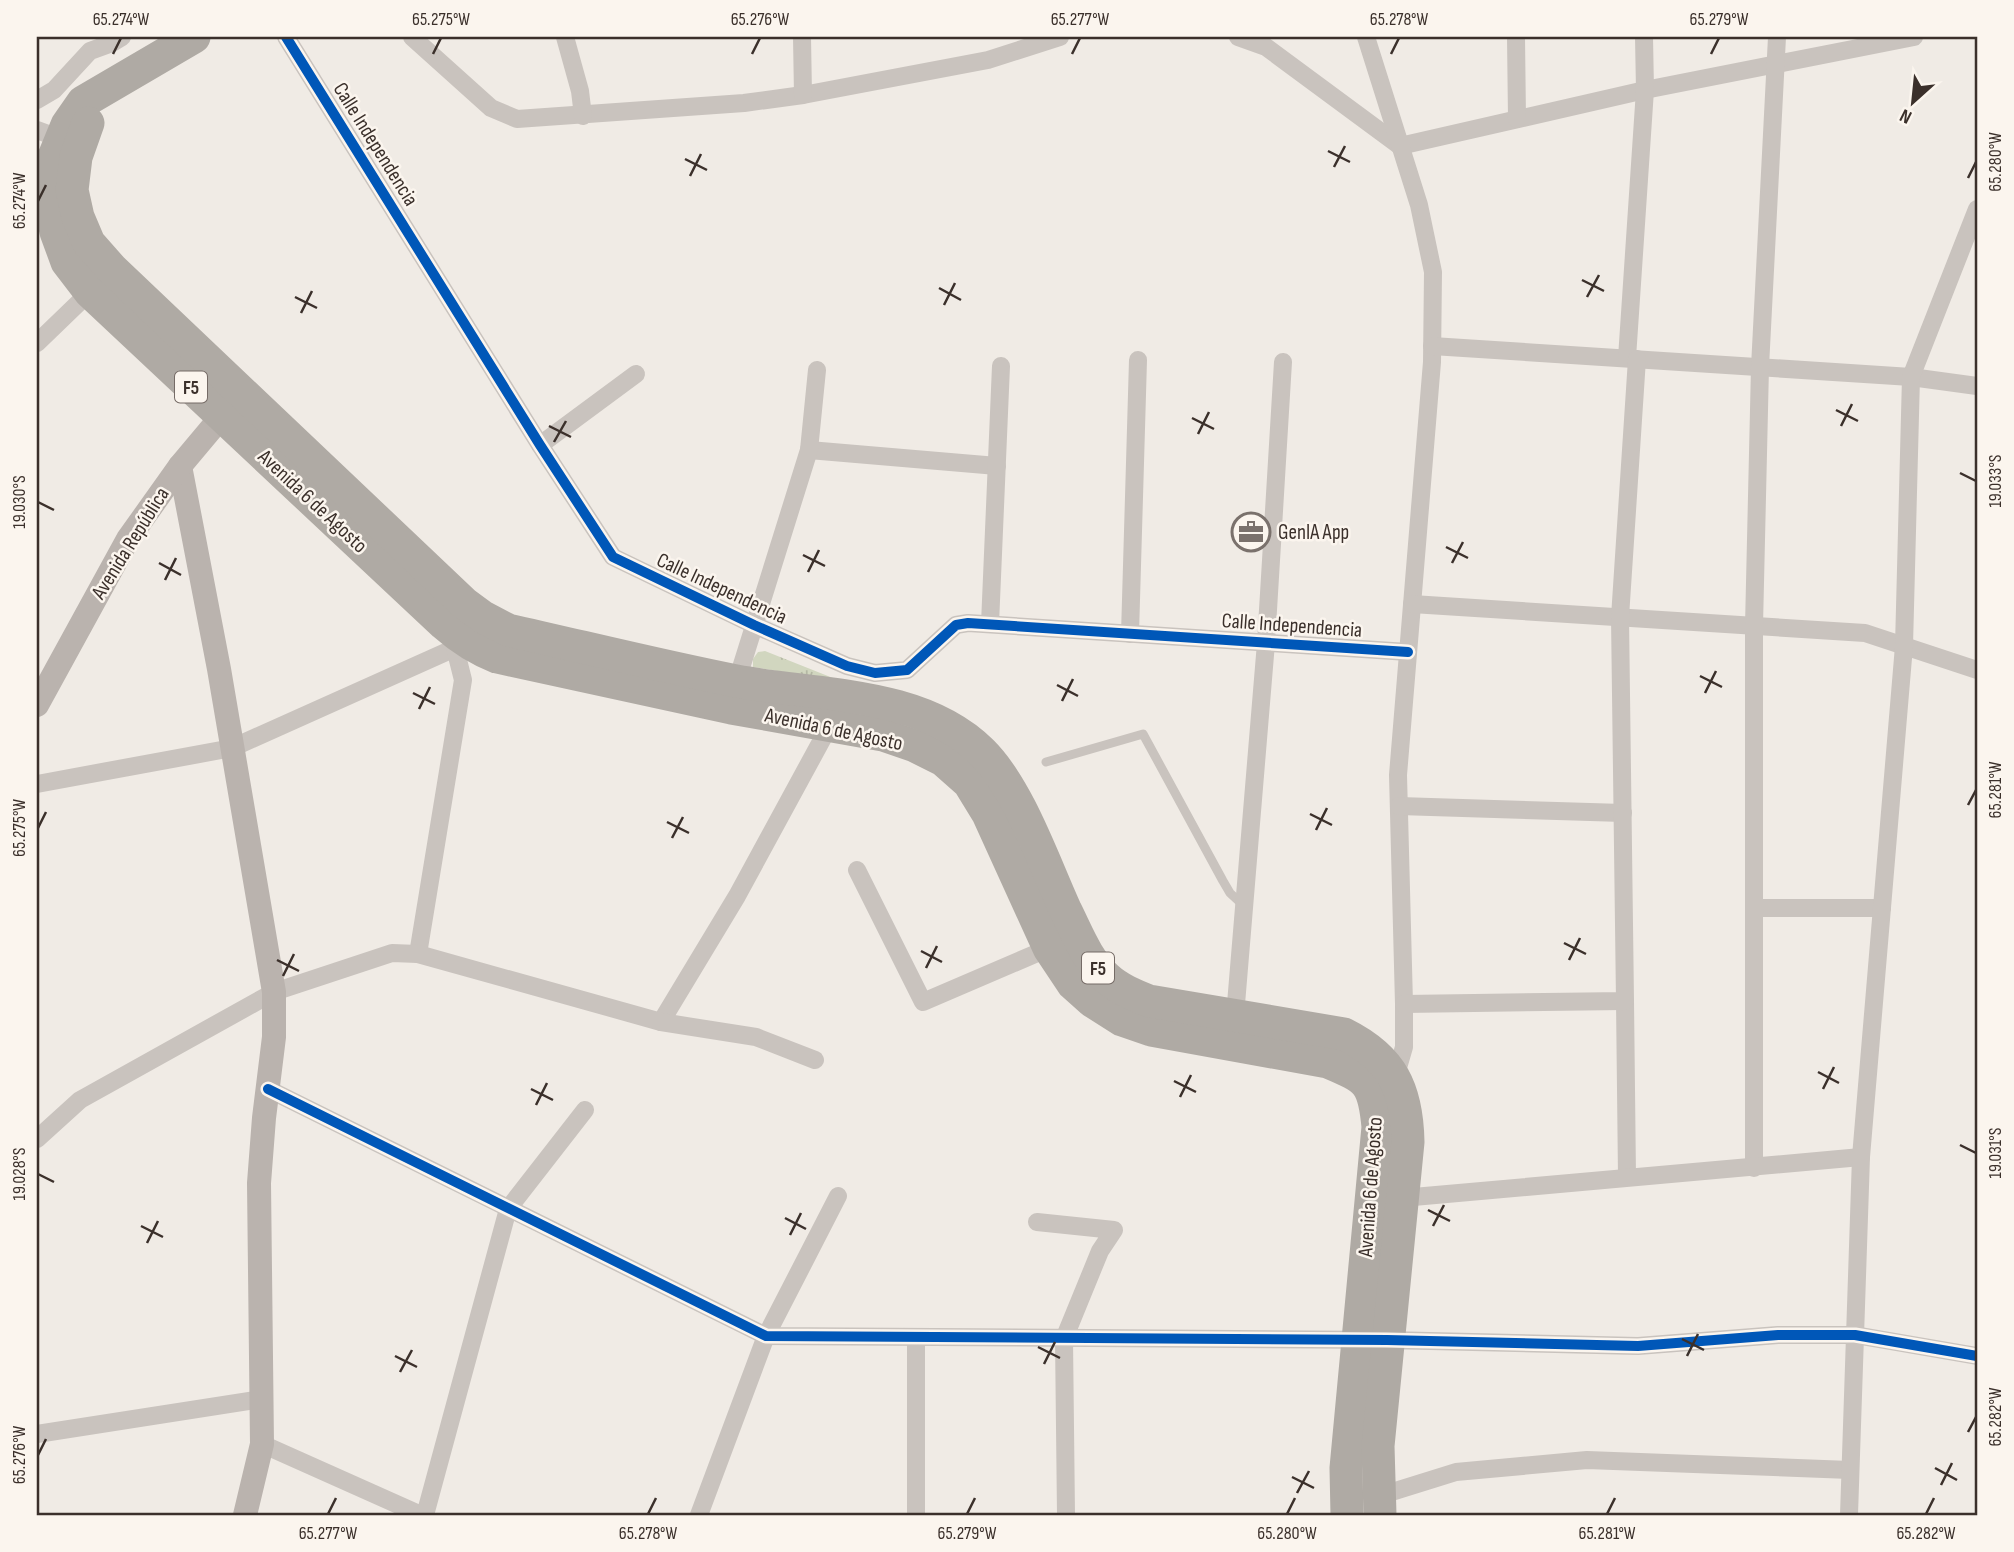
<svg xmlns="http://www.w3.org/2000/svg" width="2014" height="1552" viewBox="0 0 2014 1552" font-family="'Sofia Sans Condensed',sans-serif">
	<defs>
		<pattern id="grass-tufts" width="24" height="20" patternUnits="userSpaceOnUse" patternTransform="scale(1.75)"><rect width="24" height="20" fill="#d1d6bf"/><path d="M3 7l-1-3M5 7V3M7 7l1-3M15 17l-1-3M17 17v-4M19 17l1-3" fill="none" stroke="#b4b8a4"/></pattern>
	</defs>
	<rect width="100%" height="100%" fill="#f0ebe5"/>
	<!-- grass -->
	<polygon fill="url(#grass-tufts)" points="765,651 843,682 753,667 753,659 758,652"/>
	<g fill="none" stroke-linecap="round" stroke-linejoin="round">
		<!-- lane -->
		<polyline stroke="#c9c3be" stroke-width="9" points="1046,762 1143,734 1223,881 1230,893 1243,905"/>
		<!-- street -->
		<g stroke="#c9c3be" stroke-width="18">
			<polyline points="286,37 540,445 613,557 754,625 847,666 875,673 907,670 956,625 968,623 1408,652"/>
			<polyline points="412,37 491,108 517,119 744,103 803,95 988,60 1060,37"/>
			<polyline points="565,37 580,91 583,116"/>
			<polyline points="802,37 803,95"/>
			<polyline points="1238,37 1266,47 1400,146 1645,90 1914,37"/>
			<polyline points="1366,37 1419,205 1433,272 1432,362 1398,775 1404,1004 1404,1047 1395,1078"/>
			<polyline points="1516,37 1517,119"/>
			<polyline points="37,100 54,90 90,51 112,43 122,37"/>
			<polyline points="37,130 67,141"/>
			<polyline points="37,343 95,287"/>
			<polyline points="1432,346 1911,377 1977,386"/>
			<polyline points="1627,358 1645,90 1644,37"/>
			<polyline points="540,445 636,374"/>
			<polyline points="809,450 997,466"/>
			<polyline points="1412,604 1865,633 1977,670"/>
			<polyline points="990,624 1001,366"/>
			<polyline points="1130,634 1138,360"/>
			<polyline points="735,687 809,450 817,370"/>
			<polyline points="37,784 232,748 455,648 467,638"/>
			<polyline points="1399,806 1623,813"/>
			<polyline points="857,870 923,1002 1049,948"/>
			<polyline points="1754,908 1882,908"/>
			<polyline points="418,954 463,680 455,648"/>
			<polyline points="1625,1001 1627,1177"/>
			<polyline points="1404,1004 1625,1001 1620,617 1637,359"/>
			<polyline points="1235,1016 1266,643 1283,362"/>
			<polyline points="661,1022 737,896 830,725"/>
			<polyline points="268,1089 766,1336 1387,1340 1638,1346 1778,1335 1855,1335 1977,1356"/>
			<polyline points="37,1139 80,1100 274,992 392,953 418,954 661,1022 756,1037 815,1060"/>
			<polyline points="1754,1168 1754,626 1760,367 1777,37"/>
			<polyline points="1402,1198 1861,1157"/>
			<polyline points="1037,1222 1114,1230 1100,1251 1064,1339 1066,1515"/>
			<polyline points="916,1338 916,1515"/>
			<polyline points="37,1434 261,1399"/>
			<polyline points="262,1444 421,1515"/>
			<polyline points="1379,1496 1456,1472 1587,1460 1850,1470"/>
			<polyline points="425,1515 508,1209 585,1110"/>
			<polyline points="699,1515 766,1336 838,1196"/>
			<polyline points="1849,1515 1861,1157 1904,646 1911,377 1977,209"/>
		</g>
		<!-- secondary -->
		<g stroke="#bab3ae" stroke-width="24">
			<polyline points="180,466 219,669 274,992 274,1037 264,1118 259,1183 262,1444 245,1515"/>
			<polyline points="37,705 128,539 180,466 232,404"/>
		</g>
		<!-- highway -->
		<g stroke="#afaaa4" stroke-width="33">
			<path d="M194,37L83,102L67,125L51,164L50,203L56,232L67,262L90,292L444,624C461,639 476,649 497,657L731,708L883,735L915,746L943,760L969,783L988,814L1049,948L1073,984L1092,1001L1122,1020L1151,1030L1328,1062C1368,1079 1374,1082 1378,1127L1346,1468L1347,1515"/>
			<path d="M88,123L76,157L72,190L78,217L89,243L112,269L464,603L483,617L508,630C584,647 660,666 736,681C816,696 921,691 982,752C1019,789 1044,863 1066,911C1078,935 1087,960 1107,978C1119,989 1134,995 1149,1001L1344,1034C1392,1058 1407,1089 1408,1142L1378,1446L1380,1515"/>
		</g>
		<defs>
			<g id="cycleway">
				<polyline points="286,37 540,445 613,557 754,625 847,666 875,673 907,670 956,625 968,623 1408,652"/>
				<polyline points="268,1089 766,1336 1387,1340 1638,1346 1778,1335 1855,1335 1977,1356"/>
			</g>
		</defs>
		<!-- cycleway casing -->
		<use href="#cycleway" stroke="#fbf5ee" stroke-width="15"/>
		<!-- cycleway -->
		<use href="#cycleway" stroke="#0057b8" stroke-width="10"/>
	</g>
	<!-- ticks -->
	<path fill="none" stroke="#3b302b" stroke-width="2.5" d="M113,54L121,38M433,54L441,38M752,54L760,38M1072,54L1080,38M1391,54L1399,38M1711,54L1719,38M1328,151L1350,162M685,159L707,170M1334,167L1345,146M690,176L701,154M1968,178L1976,162M38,201L46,185M1582,280L1604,291M939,288L961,300M295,297L317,308M1587,297L1599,275M944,305L955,283M301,313L312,291M1836,410L1858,421M1192,418L1214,429M549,426L571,437M1841,426L1852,404M1198,434L1209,412M554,442L566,421M1960,473L1976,481M38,502L54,510M1446,547L1468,558M803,555L825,566M159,563L181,575M1452,563L1463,542M808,572L819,550M165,580L176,558M1700,676L1722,687M1057,685L1078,696M413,693L435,704M1705,693L1716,671M1062,701L1073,679M419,709L430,687M1968,805L1976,790M1310,814L1332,825M667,822L689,833M38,828L46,812M1316,830L1327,808M672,838L683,817M1564,943L1586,954M921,951L942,962M277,960L299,971M1569,960L1580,938M926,968L937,946M283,976L294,954M1818,1072L1839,1083M1174,1081L1196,1092M531,1089L553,1100M1823,1089L1834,1067M1180,1097L1191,1075M536,1105L547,1083M1960,1145L1976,1153M38,1174L54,1182M1428,1210L1450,1221M785,1218L806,1229M141,1226L163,1237M1433,1226L1444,1205M790,1235L801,1213M147,1243L158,1221M1682,1339L1704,1350M1038,1347L1060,1358M395,1356L417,1367M1687,1356L1698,1334M1044,1364L1055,1342M400,1372L412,1350M1968,1432L1976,1417M38,1455L46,1439M1935,1468L1957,1480M1292,1477L1314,1488M1941,1485L1952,1463M1297,1493L1309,1471M328,1514L336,1498M648,1514L656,1498M967,1514L975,1498M1287,1514L1295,1498M1607,1514L1615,1498M1926,1514L1934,1498"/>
	<!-- icons -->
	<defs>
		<symbol id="office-ring" viewBox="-11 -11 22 22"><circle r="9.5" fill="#fbf5ee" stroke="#7a716c" stroke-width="1.5"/><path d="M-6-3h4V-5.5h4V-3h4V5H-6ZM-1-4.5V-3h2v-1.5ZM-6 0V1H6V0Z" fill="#7a716c"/></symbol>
	</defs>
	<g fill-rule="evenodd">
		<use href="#office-ring" x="1229" y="510" width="44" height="44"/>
	</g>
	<g text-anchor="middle" stroke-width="5" stroke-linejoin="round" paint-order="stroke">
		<!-- shield labels -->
		<g fill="#fbf5ee" stroke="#756b66" stroke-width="2">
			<rect x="175" y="371.5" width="32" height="31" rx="5"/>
			<rect x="1082" y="952.5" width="32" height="31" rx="5"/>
		</g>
		<g font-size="19" font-weight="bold" fill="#3b302b">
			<text x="191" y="394">F5</text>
			<text x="1098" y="975">F5</text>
		</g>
		<!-- street labels -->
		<g font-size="21" fill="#3b302b" stroke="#fbf5ee">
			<text transform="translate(376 144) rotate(58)" y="7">Calle Independencia</text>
			<text transform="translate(313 501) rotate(43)" y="7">Avenida 6 de Agosto</text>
			<text transform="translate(130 543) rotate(-58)" y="7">Avenida República</text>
			<text transform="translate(722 588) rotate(25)" y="7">Calle Independencia</text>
			<text transform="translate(1292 625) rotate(4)" y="7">Calle Independencia</text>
			<text transform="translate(834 729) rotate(12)" y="7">Avenida 6 de Agosto</text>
			<text transform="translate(1370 1187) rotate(-86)" y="7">Avenida 6 de Agosto</text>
		</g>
		<!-- poi labels -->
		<g font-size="21" fill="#3b302b" stroke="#fbf5ee" text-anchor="start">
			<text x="1278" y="539">GenIA App</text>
		</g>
	</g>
	<!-- border -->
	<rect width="2014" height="1552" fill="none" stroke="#fbf5ee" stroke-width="77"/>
	<!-- north arrow -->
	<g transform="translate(1913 102) rotate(207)" stroke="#fbf5ee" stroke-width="5" paint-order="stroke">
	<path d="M0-5L12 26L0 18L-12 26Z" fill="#3b302b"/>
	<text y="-10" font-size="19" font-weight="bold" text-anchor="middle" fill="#3b302b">N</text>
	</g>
	<rect x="38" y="38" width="1938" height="1476" fill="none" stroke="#3b302b" stroke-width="2.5"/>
	<g font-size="18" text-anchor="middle" fill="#3b302b">
		<text x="121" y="25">65.274°W</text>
		<text x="441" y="25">65.275°W</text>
		<text x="760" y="25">65.276°W</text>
		<text x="1080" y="25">65.277°W</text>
		<text x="1399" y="25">65.278°W</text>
		<text x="1719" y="25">65.279°W</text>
		<text transform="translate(1995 162) rotate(-90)" y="6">65.280°W</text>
		<text transform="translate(19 201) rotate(-90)" y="6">65.274°W</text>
		<text transform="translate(1995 481) rotate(-90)" y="6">19.033°S</text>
		<text transform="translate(19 502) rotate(-90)" y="6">19.030°S</text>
		<text transform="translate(1995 790) rotate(-90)" y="6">65.281°W</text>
		<text transform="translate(19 828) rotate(-90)" y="6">65.275°W</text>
		<text transform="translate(1995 1153) rotate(-90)" y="6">19.031°S</text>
		<text transform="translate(19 1174) rotate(-90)" y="6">19.028°S</text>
		<text transform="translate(1995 1417) rotate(-90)" y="6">65.282°W</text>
		<text transform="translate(19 1455) rotate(-90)" y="6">65.276°W</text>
		<text x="328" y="1539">65.277°W</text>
		<text x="648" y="1539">65.278°W</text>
		<text x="967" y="1539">65.279°W</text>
		<text x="1287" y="1539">65.280°W</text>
		<text x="1607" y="1539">65.281°W</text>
		<text x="1926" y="1539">65.282°W</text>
	</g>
</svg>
